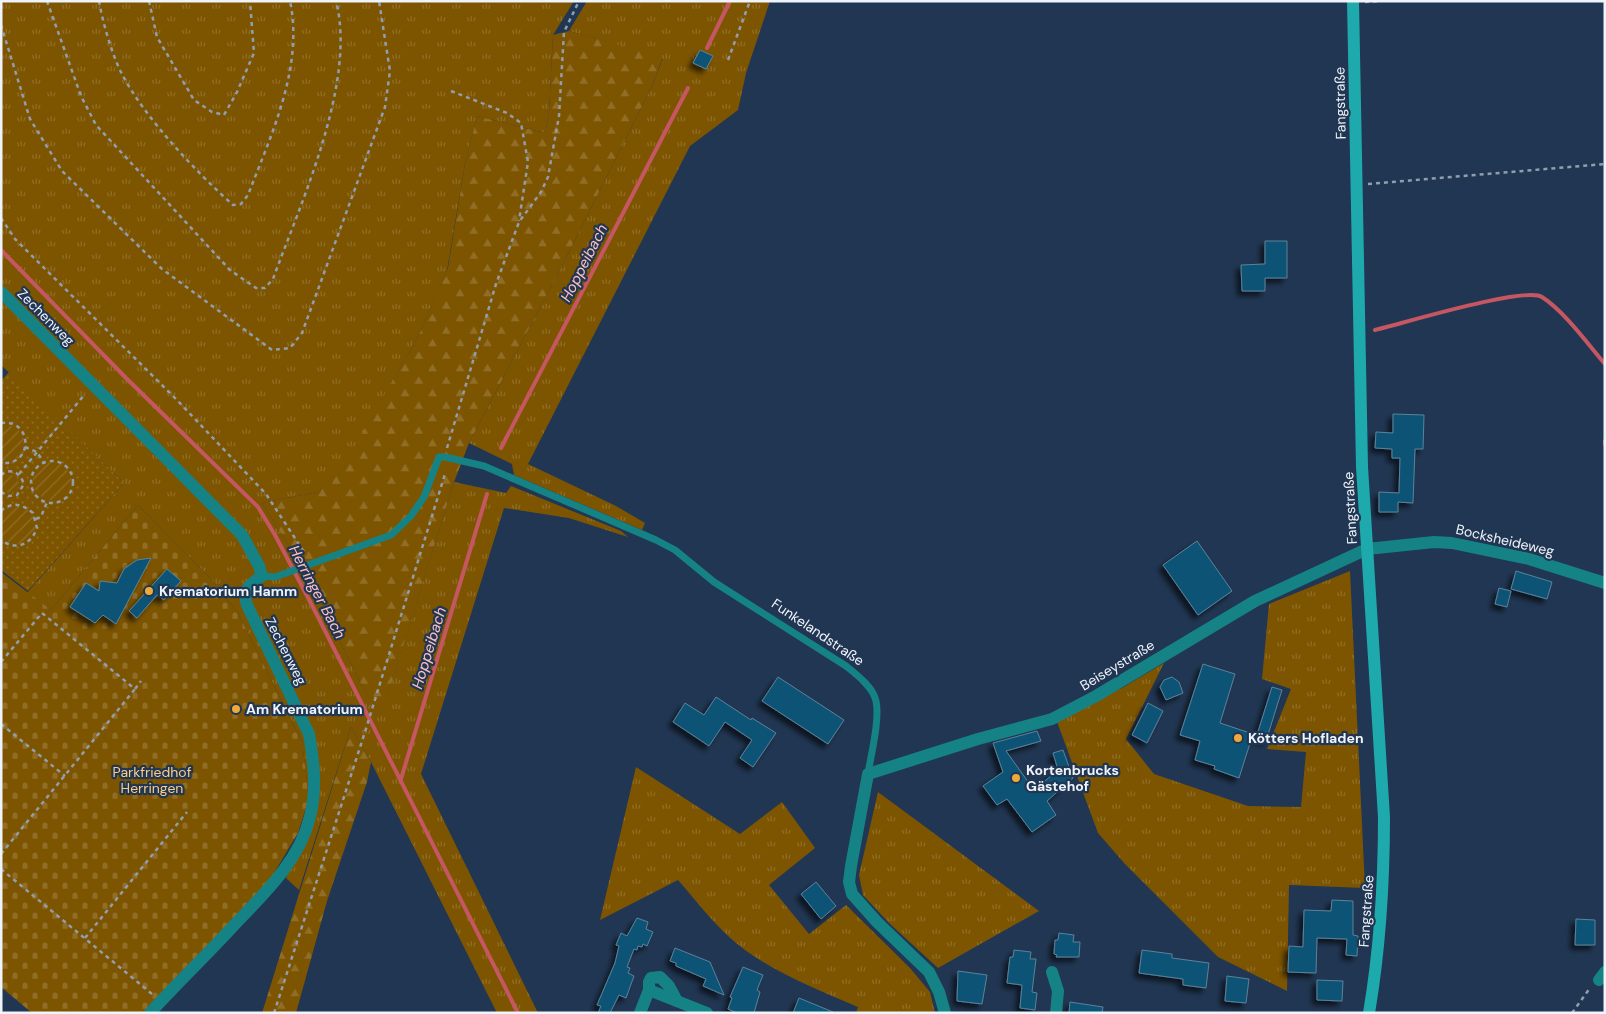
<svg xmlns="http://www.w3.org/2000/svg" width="1606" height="1014" viewBox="0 0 1606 1014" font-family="'DM Sans',sans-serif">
	<defs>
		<pattern id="grass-tufts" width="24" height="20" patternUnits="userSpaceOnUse" patternTransform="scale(1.25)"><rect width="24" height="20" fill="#7d5501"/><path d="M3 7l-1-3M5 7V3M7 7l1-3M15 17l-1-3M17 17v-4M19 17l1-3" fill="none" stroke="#906e27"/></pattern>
		<pattern id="forest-firs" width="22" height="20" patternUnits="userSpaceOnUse" patternTransform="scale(1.25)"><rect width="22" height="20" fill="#7d5501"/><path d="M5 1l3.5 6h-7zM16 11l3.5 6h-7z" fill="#906e27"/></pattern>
		<pattern id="cemetery-stones" width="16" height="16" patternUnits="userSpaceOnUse" patternTransform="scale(1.25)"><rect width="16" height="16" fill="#7d5501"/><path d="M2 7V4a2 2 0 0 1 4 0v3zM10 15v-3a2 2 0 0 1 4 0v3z" fill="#906e27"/></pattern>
		<pattern id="park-dots" width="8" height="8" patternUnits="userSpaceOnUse" patternTransform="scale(1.25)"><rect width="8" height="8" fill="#7d5501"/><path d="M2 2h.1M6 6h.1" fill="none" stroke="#906e27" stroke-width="1.8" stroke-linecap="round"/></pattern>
		<pattern id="garden-furrows" width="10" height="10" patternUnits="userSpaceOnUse" patternTransform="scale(1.25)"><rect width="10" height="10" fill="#7d5501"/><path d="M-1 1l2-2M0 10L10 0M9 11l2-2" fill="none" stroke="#906e27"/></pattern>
		<filter id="shadow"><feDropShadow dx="-4.5" dy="4.5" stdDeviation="2.5" flood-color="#0009"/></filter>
	</defs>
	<rect width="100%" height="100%" fill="#213652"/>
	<!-- grass -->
	<g fill="url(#grass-tufts)">
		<polygon points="1,1 574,1 553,35 549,113 545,133 477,116 465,164 447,271 418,337 343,467 318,492 262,503 309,579 362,686 382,713 454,482 506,493 511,486 621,531 628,537 569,518 504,508 421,774 538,1013 497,1013 371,762 351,727 299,890 286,878 309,798 302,742 238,613 211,579 138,505 51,610 27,593 124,483 1,365"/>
		<polygon points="587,1 770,1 746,73 738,110 690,146 528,464 616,506 645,523 642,530 514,475 512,464 469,443 567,256 652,86 663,58 569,31"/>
		<polygon points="1350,571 1365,888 1289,885 1287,991 1218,957 1125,864 1098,833 1056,719 1122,688 1164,663 1126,739 1154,774 1248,806 1301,807 1306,752 1267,749 1291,689 1262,679 1269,604"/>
		<path d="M636,767L740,834L782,802L815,848L769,885L809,934L846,905L910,968L930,992L935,1013H856L858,1007C819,990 780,975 745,950C719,931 699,904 678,880L600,920Z"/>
		<polygon points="878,792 1039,911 938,968 889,923 863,895 859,875"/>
	</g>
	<!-- forest -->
	<g fill="url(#forest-firs)">
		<polygon points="569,31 663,57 652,86 567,256 469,443 454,482 382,714 362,686 309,579 262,503 318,492 342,467 418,337 448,268 465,164 477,116 545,133 549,113 553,35"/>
		<polygon points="351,727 371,762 367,782 327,901 296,1013 262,1013"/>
	</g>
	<!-- cemetery -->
	<polygon fill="url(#cemetery-stones)" points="138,505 211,579 238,613 302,742 309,798 298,833 271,878 149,1013 32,1013 1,987 1,572 51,610"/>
	<!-- park -->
	<polygon fill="url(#park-dots)" points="9,372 124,483 28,591 1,570 1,381"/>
	<!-- garden -->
	<g fill="url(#garden-furrows)">
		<polygon points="1,424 16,427 24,439 21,453 15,459 1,461"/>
		<circle cx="52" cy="481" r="19"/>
		<circle cx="10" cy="484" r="9"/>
		<circle cx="17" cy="525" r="19"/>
	</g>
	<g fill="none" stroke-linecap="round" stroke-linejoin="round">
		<!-- stream -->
		<g stroke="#c45761" stroke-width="4">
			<polyline points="707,48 730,1"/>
			<polyline points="1,250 126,378 258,507 275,535 316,613 518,1013"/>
			<path d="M1375,330C1401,324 1525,286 1542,297C1565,312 1587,343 1605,364"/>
			<polyline points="1605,441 1605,444"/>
			<polyline points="501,448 688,88"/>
			<polyline points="401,779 487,494"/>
		</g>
	</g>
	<!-- building -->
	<g fill="#105375" stroke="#5b829a" filter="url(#shadow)">
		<polygon points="700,50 713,56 706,69 693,63"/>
		<polygon points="1265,241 1287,241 1287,278 1265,278 1265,291 1242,291 1241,265 1265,264"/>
		<polygon points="1393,414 1424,415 1423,449 1415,449 1413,503 1398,502 1398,512 1379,512 1379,492 1399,493 1400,458 1392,458 1392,449 1375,448 1376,432 1393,433"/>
		<polygon points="1197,541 1232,591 1198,615 1163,565"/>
		<polygon points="151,558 116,624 103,615 95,623 70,607 86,583 99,591 100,581 117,583 124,569 131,564 137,560"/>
		<polygon points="167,569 181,581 164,600 157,595 137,618 129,611"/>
		<polygon points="1516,571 1552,582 1547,599 1511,589"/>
		<polygon points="1499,588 1511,591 1507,607 1495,604"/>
		<polygon points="1203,664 1235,674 1220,723 1253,734 1239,778 1214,769 1215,766 1195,760 1200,741 1180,735"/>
		<polygon points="778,677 844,720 828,744 762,701"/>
		<polygon points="1172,677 1179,682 1183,693 1166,700 1160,687 1164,680"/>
		<polygon points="1272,687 1282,690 1266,741 1256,738"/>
		<polygon points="716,697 751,720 752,718 776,733 753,767 740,758 752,740 725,722 709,746 673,722 685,703 704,715"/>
		<polygon points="1148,703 1163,711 1147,743 1132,735"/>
		<polygon points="1037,731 1041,741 1006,751 1034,790 1058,770 1053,753 1063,750 1073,778 1047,801 1056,815 1032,832 1007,799 997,805 983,786 1003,772 993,743"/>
		<polygon points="816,882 836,906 821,919 801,894"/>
		<polygon points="1332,900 1353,901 1353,935 1358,936 1357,956 1346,955 1347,939 1317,938 1316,973 1288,972 1289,946 1303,947 1304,910 1331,911"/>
		<polygon points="637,918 648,922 646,929 653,932 647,946 643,944 642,947 638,946 637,950 634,949 627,967 630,968 628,973 634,976 626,998 619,995 610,1013 598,1013 601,1006 597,1005 615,963 619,946 616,945 621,933 627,936"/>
		<polygon points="1576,919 1595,920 1595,945 1575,945"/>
		<polygon points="1059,933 1074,935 1073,942 1080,942 1079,957 1056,957 1057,955 1054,954 1055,940 1058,940"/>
		<polygon points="675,948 710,962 724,995 703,986 706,979 676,966 676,963 670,961"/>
		<polygon points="1014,950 1031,952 1030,959 1036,959 1032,992 1037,993 1035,1010 1020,1008 1022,985 1007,983 1010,957 1013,957"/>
		<polygon points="1142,950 1172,954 1172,958 1209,963 1206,988 1183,985 1183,979 1139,973"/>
		<polygon points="743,967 763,975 757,990 760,992 754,1013 737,1013 728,1009 732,998 730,997"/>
		<polygon points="958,971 987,975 982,1004 957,1001"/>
		<polygon points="1227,976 1249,979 1246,1003 1225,1001"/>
		<polygon points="1317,980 1343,981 1342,1001 1317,1000"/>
		<polygon points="799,998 833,1012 832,1013 793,1013"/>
		<polygon points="1070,1002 1103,1007 1102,1013 1069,1013"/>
	</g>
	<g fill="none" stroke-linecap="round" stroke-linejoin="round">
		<!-- path -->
		<g stroke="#919eae" stroke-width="2.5" stroke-dasharray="4 4" stroke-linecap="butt">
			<path d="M47,1L81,96L96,125L230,270L256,288H265L273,279C301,202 357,82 336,1"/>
			<path d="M99,1C102,20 113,58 122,74C144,117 197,173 233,205L241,204L248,195C271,135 304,67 290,1"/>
			<polyline points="149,1 157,37 194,100 212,112 224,115 237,92 254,53 250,1"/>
			<polyline points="1365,2 1380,1"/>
			<polyline points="1,25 30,119 62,171 162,269 272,350 290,348 302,333 385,107 390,71 379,1"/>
			<polyline points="728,60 750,1"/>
			<polyline points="451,91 507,113 521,123 528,162 519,221"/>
			<polyline points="1368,184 1605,164"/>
			<polyline points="1,218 15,239 176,399 266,494 306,555"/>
			<path d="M1,423C32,418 35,466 1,463"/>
			<polyline points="25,447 37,452 44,463"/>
			<polyline points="447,448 496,284 519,222 541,192 548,177 559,116 564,32 579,1"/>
			<circle cx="52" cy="482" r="21"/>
			<polyline points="19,474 85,394"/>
			<path d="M1,475C11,467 20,473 24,484L17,495L9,496L1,492"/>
			<path d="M1,511C13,501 22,504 33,513L37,528C31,545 16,551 1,540"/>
			<polyline points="36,519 41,517 47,502"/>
			<polyline points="1,662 42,613 135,689 141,681"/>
			<polyline points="1,724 65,776"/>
			<polyline points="1,854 135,689"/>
			<polyline points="1,869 152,994"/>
			<polyline points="85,938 187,812"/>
			<polyline points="274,1013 364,735 445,474"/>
			<polyline points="1572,1013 1590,988"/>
		</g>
		<!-- lane -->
		<path stroke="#158385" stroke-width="7" d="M262,576L275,577L391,535L411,516L424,497L439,457H445L484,466L656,540L675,550L714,582L846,666C857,675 873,687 876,701C880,720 871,754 868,774"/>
		<!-- street -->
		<g stroke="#158385" stroke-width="12">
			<path d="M1,292L242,535L259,566L262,576C250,584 242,590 247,605L309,734C314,762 317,789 310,817C300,859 266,892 237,922C209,953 178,982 150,1013"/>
			<polyline points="1052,972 1058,991 1056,1013"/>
			<polyline points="1599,980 1605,972"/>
			<polyline points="649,990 649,982 651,978 660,977 669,986 677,1001"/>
			<polyline points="640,1013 649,990 707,1013"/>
			<polyline points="945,1013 939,992 929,972 877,922 852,894 849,882 851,866 868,774 978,739 1052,719 1096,696 1255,601 1367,549 1434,542 1452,543 1529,559 1605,583"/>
		</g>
		<!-- secondary -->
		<path stroke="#1eaaac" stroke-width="12" d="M1353,1L1362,467L1384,817C1384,882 1380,948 1369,1013"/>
	</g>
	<!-- markers -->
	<g fill="#ebaa39" stroke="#213652" stroke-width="2">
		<circle cx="149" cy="591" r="5"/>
		<circle cx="236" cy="709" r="5"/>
		<circle cx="1238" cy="738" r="5"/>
		<circle cx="1016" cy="778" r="5"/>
	</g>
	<g text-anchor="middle" stroke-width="4.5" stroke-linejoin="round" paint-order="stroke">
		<!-- street labels -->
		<g font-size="14" fill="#eff4fb" stroke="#213652">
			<text transform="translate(1340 103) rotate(-91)" y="5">Fangstraße</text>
			<text transform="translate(46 317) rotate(45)" y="5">Zechenweg</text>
			<text transform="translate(1350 508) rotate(-93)" y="5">Fangstraße</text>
			<text transform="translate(1505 540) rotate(13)" y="5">Bocksheideweg</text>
			<text transform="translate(818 632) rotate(34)" y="5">Funkelandstraße</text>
			<text transform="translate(286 651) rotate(63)" y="5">Zechenweg</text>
			<text transform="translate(1117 665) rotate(-31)" y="5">Beiseystraße</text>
			<text transform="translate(1366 911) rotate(-86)" y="5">Fangstraße</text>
		</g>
		<!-- poi labels -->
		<g font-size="14" font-weight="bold" fill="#eff4fb" stroke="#213652" text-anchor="start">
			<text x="159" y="596">Krematorium Hamm</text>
			<text x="246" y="714">Am Krematorium</text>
			<text x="1248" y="743">Kötters Hofladen</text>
			<text x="1026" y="775">Kortenbrucks<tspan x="1026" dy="16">Gästehof</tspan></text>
		</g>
		<!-- park labels -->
		<g font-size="14" fill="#fccd87" stroke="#213652">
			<text x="152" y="777">Parkfriedhof<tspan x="152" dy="16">Herringen</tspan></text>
		</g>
		<!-- water labels -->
		<g font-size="15" font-style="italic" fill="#fdc1c3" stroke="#213652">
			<text transform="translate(584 263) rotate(-63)" y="5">Hoppeibach</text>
			<text transform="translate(317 592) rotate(62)" y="5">Herringer Bach</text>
			<text transform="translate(429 648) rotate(-73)" y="5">Hoppeibach</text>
		</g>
	</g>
	<!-- border -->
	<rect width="1606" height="1014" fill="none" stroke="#eff4fb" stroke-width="5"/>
</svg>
